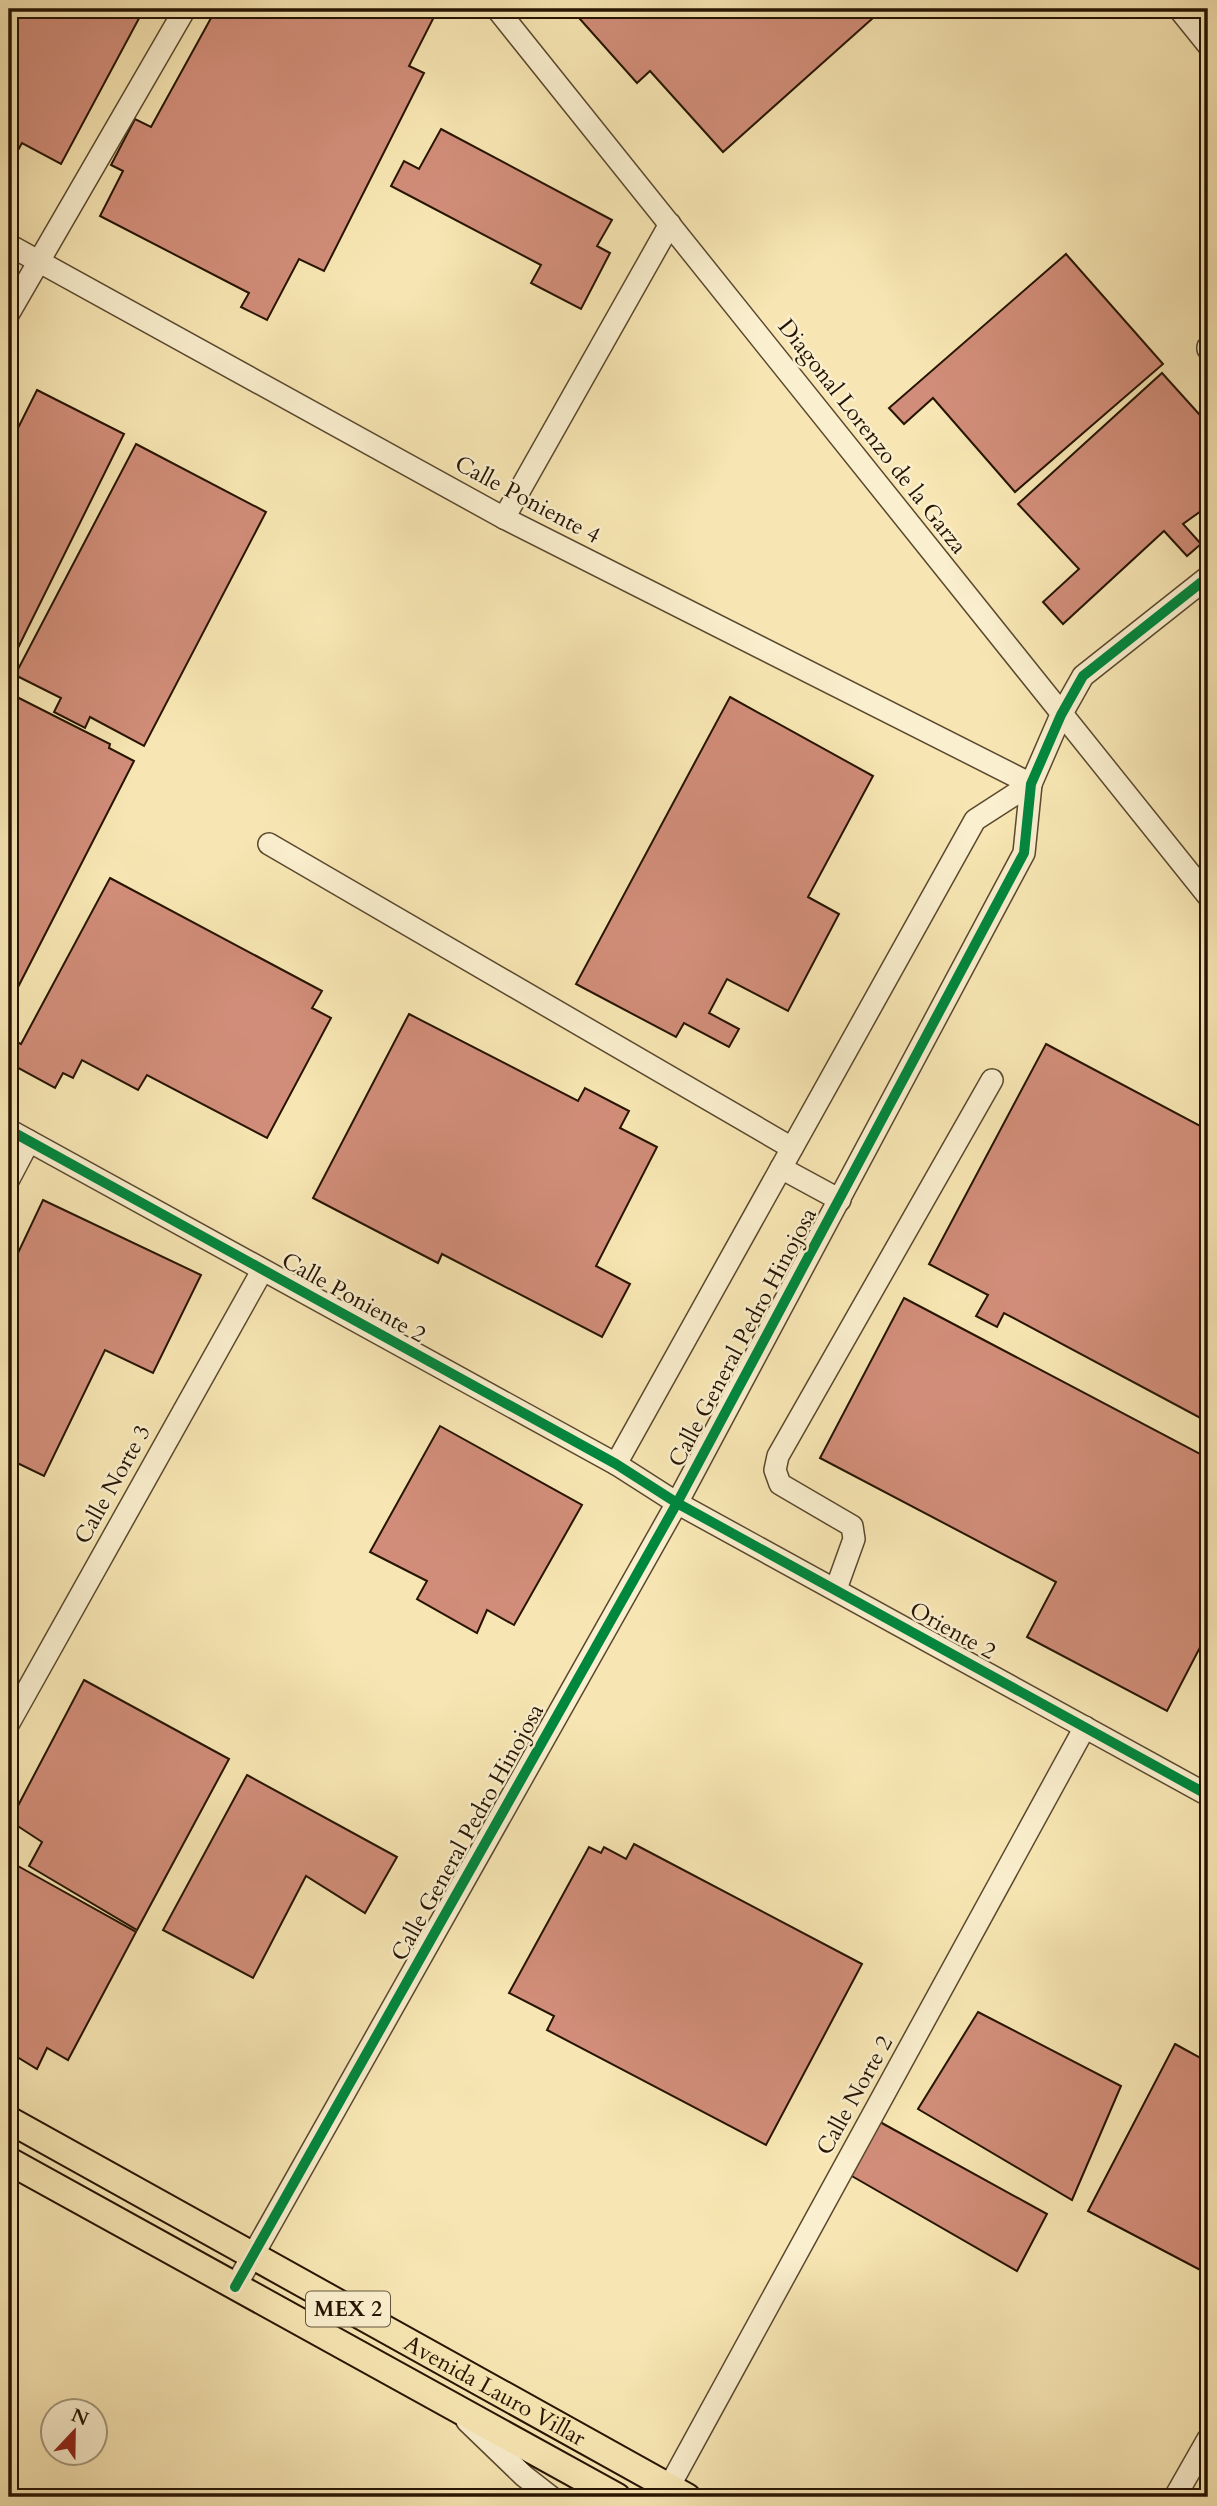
<svg xmlns="http://www.w3.org/2000/svg" width="1217" height="2506" viewBox="0 0 1217 2506" font-family="Cardo,serif">
	<rect width="100%" height="100%" fill="#f7e6b3"/>
	<filter id="stains"><feTurbulence type="fractalNoise" baseFrequency=".00286" numOctaves="4"/><feColorMatrix values="0 0 0 0 .2 0 0 0 0 .09 0 0 0 0 .02 0 0 0 .5 -.17"/></filter>
	<radialGradient id="worn" r=".72"><stop offset=".6" stop-color="#630" stop-opacity="0"/><stop offset="1" stop-color="#630" stop-opacity=".3"/></radialGradient>
	<!-- building -->
	<g fill="#d18d79" stroke="#261402" stroke-width="2">
		<polygon points="9,9 144,9 61,164 22,143 17,152 9,148"/>
		<polygon points="216,9 438,9 409,66 424,73 324,271 299,259 267,320 241,307 249,293 100,216 123,171 111,165 135,119 151,127"/>
		<polygon points="571,9 883,9 723,152 650,71 637,83"/>
		<polygon points="441,129 612,220 597,246 610,253 581,309 531,283 541,265 391,186 404,161 419,169"/>
		<polygon points="1066,254 1163,364 1015,492 933,398 904,424 889,408"/>
		<polygon points="1162,373 1208,424 1208,506 1183,524 1201,544 1187,556 1164,531 1063,624 1043,602 1079,569 1018,504"/>
		<polygon points="37,390 124,434 9,666 9,446"/>
		<polygon points="136,444 266,512 144,746 90,717 85,728 54,712 61,698 15,675"/>
		<polygon points="9,693 110,744 109,748 134,761 16,991 9,987"/>
		<polygon points="730,697 873,776 808,897 839,914 788,1011 727,979 709,1013 739,1029 729,1047 684,1023 676,1037 576,984"/>
		<polygon points="110,878 322,991 312,1008 331,1018 267,1138 147,1075 138,1090 82,1060 73,1078 63,1073 55,1088 9,1063 9,1037 21,1044"/>
		<polygon points="409,1014 578,1101 585,1088 629,1111 620,1128 657,1147 596,1266 630,1284 602,1337 442,1254 438,1263 313,1198"/>
		<polygon points="1046,1044 1208,1130 1208,1422 1004,1313 997,1327 976,1316 988,1295 929,1264"/>
		<polygon points="43,1200 201,1275 153,1373 105,1350 44,1476 9,1459 9,1272"/>
		<polygon points="904,1298 1208,1458 1208,1632 1167,1711 1027,1637 1056,1582 820,1458"/>
		<polygon points="440,1426 582,1505 514,1625 487,1610 477,1633 417,1599 427,1581 370,1552"/>
		<polygon points="84,1680 229,1759 137,1930 29,1866 42,1842 10,1821"/>
		<polygon points="247,1775 397,1857 365,1913 306,1876 253,1978 163,1930"/>
		<polygon points="634,1844 862,1964 766,2145 547,2030 554,2016 509,1993 589,1847 601,1853 604,1847 626,1859"/>
		<polygon points="9,1861 136,1932 68,2060 47,2048 37,2069 9,2052"/>
		<polygon points="978,2012 1121,2086 1072,2200 918,2109"/>
		<polygon points="1175,2044 1208,2062 1208,2274 1088,2211"/>
		<polygon points="880,2122 1047,2214 1017,2271 850,2175"/>
	</g>
	<g fill="none" stroke-linecap="round" stroke-linejoin="round">
		<defs>
			<g id="minor">
				<polyline points="497,9 1208,896"/>
				<polyline points="1179,9 1208,45"/>
				<polyline points="9,245 504,518 1031,784"/>
				<polyline points="9,313 185,9"/>
				<polyline points="1208,347 1208,349"/>
				<polyline points="504,518 670,224"/>
				<polyline points="269,844 792,1148"/>
				<polyline points="9,1130 616,1464 677,1503 1208,1795"/>
				<polyline points="781,1168 840,1200"/>
				<polyline points="9,1179 29,1141"/>
				<polyline points="616,1464 975,820 1031,784"/>
				<polyline points="836,1589 854,1539 852,1526 780,1484 775,1470 778,1456 992,1080"/>
				<polyline points="9,1723 262,1271"/>
				<polyline points="235,2287 677,1503 1024,853 1031,784 1061,715 1083,676 1208,577"/>
				<polyline points="467,2421 524,2476 551,2497"/>
				<polyline points="669,2487 1085,1727"/>
				<polyline points="1175,2497 1208,2439"/>
			</g>
			<g id="major">
				<path id="s1" d="M9,2120L687,2497"/>
				<polyline points="9,2161 617,2497"/>
			</g>
		</defs>
		<!-- minor casing -->
		<use href="#minor" stroke="#5a482e" stroke-width="24"/>
		<!-- major casing -->
		<use href="#major" stroke="#261402" stroke-width="30"/>
		<!-- minor -->
		<use href="#minor" stroke="#faefce" stroke-width="21"/>
		<!-- major -->
		<use href="#major" stroke="#f7e6b3" stroke-width="26"/>
		<defs>
			<g id="cycleway">
				<polyline points="9,1130 616,1464 677,1503 1208,1795"/>
				<polyline points="235,2287 677,1503 1024,853 1031,784 1061,715 1083,676 1208,577"/>
			</g>
		</defs>
		<!-- cycleway casing -->
		<use href="#cycleway" stroke="#faefce" stroke-width="15"/>
		<!-- cycleway -->
		<use href="#cycleway" stroke="#00873e" stroke-width="10"/>
	</g>
	<g text-anchor="middle" stroke-width="5" stroke-linejoin="round" paint-order="stroke">
		<!-- shield labels -->
		<rect fill="#faefce" stroke="#66563f" stroke-width="2" x="306" y="2291.5" width="84" height="35" rx="5"/>
		<g font-size="21" font-weight="bold" fill="#261402">
			<text x="348" y="2316">MEX 2</text>
		</g>
		<!-- street labels -->
		<g font-size="23" fill="#261402" stroke="#faefce">
			<text transform="translate(873 436) rotate(52)" y="8">Diagonal Lorenzo de la Garza</text>
			<text transform="translate(528 499) rotate(28)" y="8">Calle Poniente 4</text>
			<text transform="translate(354 1297) rotate(29)" y="8">Calle Poniente 2</text>
			<text transform="translate(742 1337) rotate(-62)" y="8">Calle General Pedro Hinojosa</text>
			<text transform="translate(112 1484) rotate(-61)" y="8">Calle Norte 3</text>
			<text transform="translate(953 1630) rotate(29)" y="8">Oriente 2</text>
			<text transform="translate(467 1832) rotate(-61)" y="8">Calle General Pedro Hinojosa</text>
			<text transform="translate(854 2095) rotate(-61)" y="8">Calle Norte 2</text>
			<text dy="8" stroke="none"><textPath href="#s1" startOffset="556">Avenida Lauro Villar</textPath></text>
		</g>
	</g>
	<!-- margin -->
	<rect width="1217" height="2506" fill="none" stroke="#f7e6b3" stroke-width="35"/>
	<rect x="10" y="10" width="1196" height="2485" fill="none" stroke="#261402" stroke-width="3.5"/>
	<rect x="18" y="18" width="1182" height="2471" fill="none" stroke="#261402" stroke-width="2"/>
	<!-- north arrow -->
	<g transform="translate(74 2432) rotate(22)"><circle r="33" fill="#faefce" stroke="#a5977c" stroke-width="2"/>
	<path d="M0-5L12 26L0 18L-12 26Z" fill="#8f2418"/>
	<text y="-10" font-size="19" font-weight="bold" text-anchor="middle" fill="#261402">N</text>
	</g>
	<rect width="100%" height="100%" filter="url(#stains)"/>
	<rect width="100%" height="100%" fill="url(#worn)"/>
</svg>
